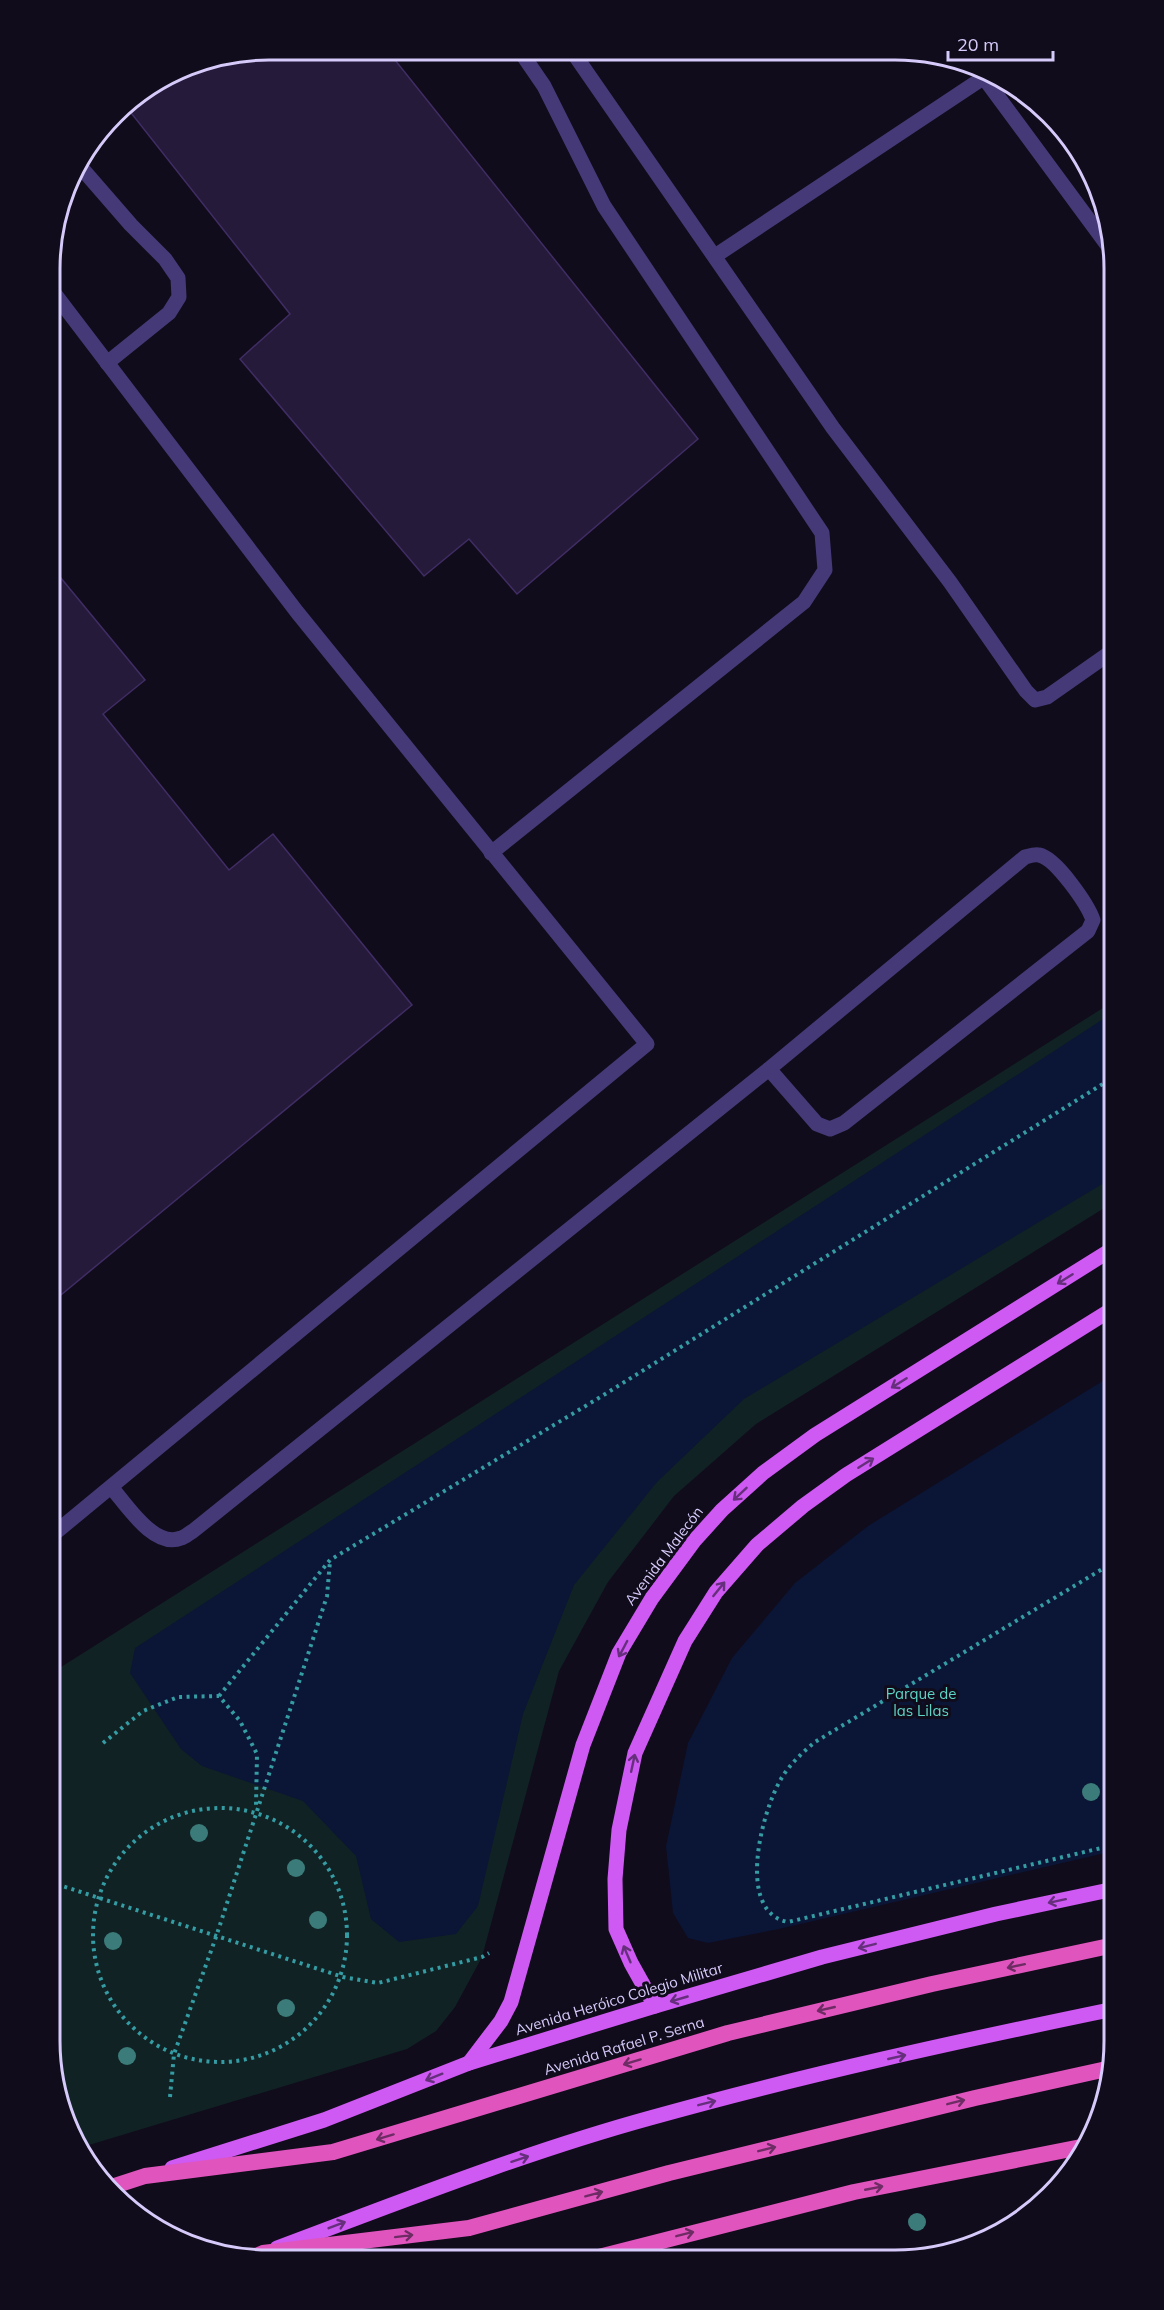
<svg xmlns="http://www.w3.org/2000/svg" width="1164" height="2310" viewBox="0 0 1164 2310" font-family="Mulish,sans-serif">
	<rect width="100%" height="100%" fill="#110c1b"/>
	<!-- green -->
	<polygon fill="#102224" points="1114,1001 1114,1202 756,1424 674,1496 608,1582 559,1671 482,1957 455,2007 436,2031 407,2049 79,2148 61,2111 50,2041 50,1674"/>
	<!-- water -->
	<g fill="#0b1535">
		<polygon points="1114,1012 1114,1177 744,1399 657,1482 574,1585 523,1714 478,1906 456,1934 399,1942 371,1919 356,1856 303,1801 202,1766 181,1749 130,1673 135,1648"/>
		<polygon points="1114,1374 1114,1851 779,1929 708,1943 688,1938 673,1913 666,1846 688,1743 732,1658 795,1583 868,1526"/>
	</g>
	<!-- building -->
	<g fill="#251a3a" stroke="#402d65" stroke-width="1.5">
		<polygon points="269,50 387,50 698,439 517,594 469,539 424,576 240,359 290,314 124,104 185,66"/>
		<polygon points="51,566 145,680 103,714 229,870 273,834 412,1005 50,1304"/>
	</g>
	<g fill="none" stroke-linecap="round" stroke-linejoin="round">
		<!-- path -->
		<g stroke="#359ca4" stroke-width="4" stroke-dasharray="3 4.5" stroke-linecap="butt">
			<polyline points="219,1696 330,1560 602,1396 1114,1077"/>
			<polyline points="103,1743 143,1711 178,1697 219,1696 240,1721 257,1754 256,1805"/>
			<circle cx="220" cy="1935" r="127"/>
			<path d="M1114,1845L788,1922C735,1912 762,1811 781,1779C789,1765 802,1753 815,1742L1114,1562"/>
			<polyline points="50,1882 343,1977 378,1983 482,1957 489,1953"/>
			<polyline points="170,2097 174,2054 216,1937 327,1596 330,1561"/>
		</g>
		<!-- service -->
		<g stroke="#453a77" stroke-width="15">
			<polyline points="572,51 833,428 950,582 1026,691 1035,700 1047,697 1114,650"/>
			<polyline points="976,67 1111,250"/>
			<polyline points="78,164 131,225 165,259 178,278 179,297 169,313 107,363"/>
			<polyline points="715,256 992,72"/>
			<polyline points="491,853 804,602 825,570 822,533 604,206 544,86 520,51"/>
			<path d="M111,1487C126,1504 154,1549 181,1538C185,1537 189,1533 193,1531L769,1069L1025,857C1029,856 1035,854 1039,855C1056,858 1088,905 1093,920L1088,931L844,1123L830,1129L817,1124L769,1069"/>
			<polyline points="50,1537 647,1044 297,612 51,289"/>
		</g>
		<!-- primary -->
		<g stroke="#ce59f3" stroke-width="15">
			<polyline points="655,2006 631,1963 616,1929 615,1879 619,1830 635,1753 685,1641 716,1592 757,1545 803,1506 846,1475 1114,1308"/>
			<polyline points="469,2063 501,2021 511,2002 583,1745 619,1653 652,1598 694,1541 722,1510 763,1473 815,1435 1114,1248"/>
			<polyline points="172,2168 324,2120 469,2063 655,2006 822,1957 996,1914 1114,1889"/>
			<path d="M277,2248C400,2202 523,2153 650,2118C803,2075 959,2041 1114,2009"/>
		</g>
		<!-- trunk -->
		<g stroke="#e054bd" stroke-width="16">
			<polyline points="108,2188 145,2176 333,2152 728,2033 932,1984 1114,1945"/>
			<polyline points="249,2259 263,2253 469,2228 669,2173 975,2098 1111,2068"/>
			<polyline points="587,2260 854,2192 1086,2146"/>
		</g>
	</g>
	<!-- trees -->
	<g fill="#3b7b79">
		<circle cx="1091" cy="1792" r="9"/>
		<circle cx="199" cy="1833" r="9"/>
		<circle cx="296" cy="1868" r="9"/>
		<circle cx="318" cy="1920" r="9"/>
		<circle cx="113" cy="1941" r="9"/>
		<circle cx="286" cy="2008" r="9"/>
		<circle cx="127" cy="2056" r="9"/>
		<circle cx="917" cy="2222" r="9"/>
	</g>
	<!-- one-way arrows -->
	<defs><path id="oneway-shaft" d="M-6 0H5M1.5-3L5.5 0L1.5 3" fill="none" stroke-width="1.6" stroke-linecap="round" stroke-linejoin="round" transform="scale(1.5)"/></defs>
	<g stroke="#662f7c">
		<use href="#oneway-shaft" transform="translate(1065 1279) rotate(148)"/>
		<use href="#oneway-shaft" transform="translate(899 1383) rotate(148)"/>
		<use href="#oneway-shaft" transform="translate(866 1463) rotate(-32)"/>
		<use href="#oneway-shaft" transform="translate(740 1494) rotate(137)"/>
		<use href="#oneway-shaft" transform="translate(719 1589) rotate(-51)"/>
		<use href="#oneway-shaft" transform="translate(623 1649) rotate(118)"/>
		<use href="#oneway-shaft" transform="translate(633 1763) rotate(-78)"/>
		<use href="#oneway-shaft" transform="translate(1057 1901) rotate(168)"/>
		<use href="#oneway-shaft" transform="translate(867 1946) rotate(166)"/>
		<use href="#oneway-shaft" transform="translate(627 1954) rotate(-113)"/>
		<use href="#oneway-shaft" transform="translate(679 1999) rotate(164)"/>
		<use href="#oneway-shaft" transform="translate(897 2057) rotate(-13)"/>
		<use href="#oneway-shaft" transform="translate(434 2077) rotate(158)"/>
		<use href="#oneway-shaft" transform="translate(707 2103) rotate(-14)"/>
		<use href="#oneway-shaft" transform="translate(520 2159) rotate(-18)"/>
		<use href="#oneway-shaft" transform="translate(337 2225) rotate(-21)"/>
	</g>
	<g stroke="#6e2c64">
		<use href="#oneway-shaft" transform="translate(1016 1966) rotate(168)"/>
		<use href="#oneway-shaft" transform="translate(826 2009) rotate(167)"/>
		<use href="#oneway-shaft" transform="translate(632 2062) rotate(163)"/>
		<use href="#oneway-shaft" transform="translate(956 2102) rotate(-14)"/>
		<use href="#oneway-shaft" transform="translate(385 2137) rotate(163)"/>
		<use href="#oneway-shaft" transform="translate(767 2149) rotate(-14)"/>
		<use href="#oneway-shaft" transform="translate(874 2188) rotate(-11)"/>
		<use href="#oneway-shaft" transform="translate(594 2194) rotate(-15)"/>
		<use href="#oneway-shaft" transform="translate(685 2234) rotate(-14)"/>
		<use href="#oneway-shaft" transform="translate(404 2236) rotate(-7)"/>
	</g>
	<g text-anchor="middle" stroke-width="6" stroke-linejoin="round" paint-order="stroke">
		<!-- street labels -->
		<g font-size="15" fill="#d6cafb" stroke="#110c1b">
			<text transform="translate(664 1556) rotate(-53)" y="5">Avenida Malecón</text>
			<text transform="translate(619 1999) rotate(-17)" y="5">Avenida Heróico Colegio Militar</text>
			<text transform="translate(624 2046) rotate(-17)" y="5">Avenida Rafael P. Serna</text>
		</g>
		<!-- park labels -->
		<g font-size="15" fill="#5dd5c6" stroke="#110c1b">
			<text x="921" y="1699">Parque de<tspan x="921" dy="17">las Lilas</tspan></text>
		</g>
	</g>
	<!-- crop -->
	<path d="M0 0H1164V2310H0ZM269 60H895A209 209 0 0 1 1104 269V2041A209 209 0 0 1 895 2250H269A209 209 0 0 1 60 2041V269A209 209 0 0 1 269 60Z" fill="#110c1b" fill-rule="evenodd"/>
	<path fill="none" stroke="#d6cafb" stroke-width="3" d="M269 60H895A209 209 0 0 1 1104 269V2041A209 209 0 0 1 895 2250H269A209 209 0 0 1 60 2041V269A209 209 0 0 1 269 60Z"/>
	<!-- scale -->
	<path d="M948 51v9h105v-9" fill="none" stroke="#d6cafb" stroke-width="3"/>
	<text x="957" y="51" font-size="18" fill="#d6cafb" stroke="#110c1b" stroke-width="4.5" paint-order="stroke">20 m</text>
</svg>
